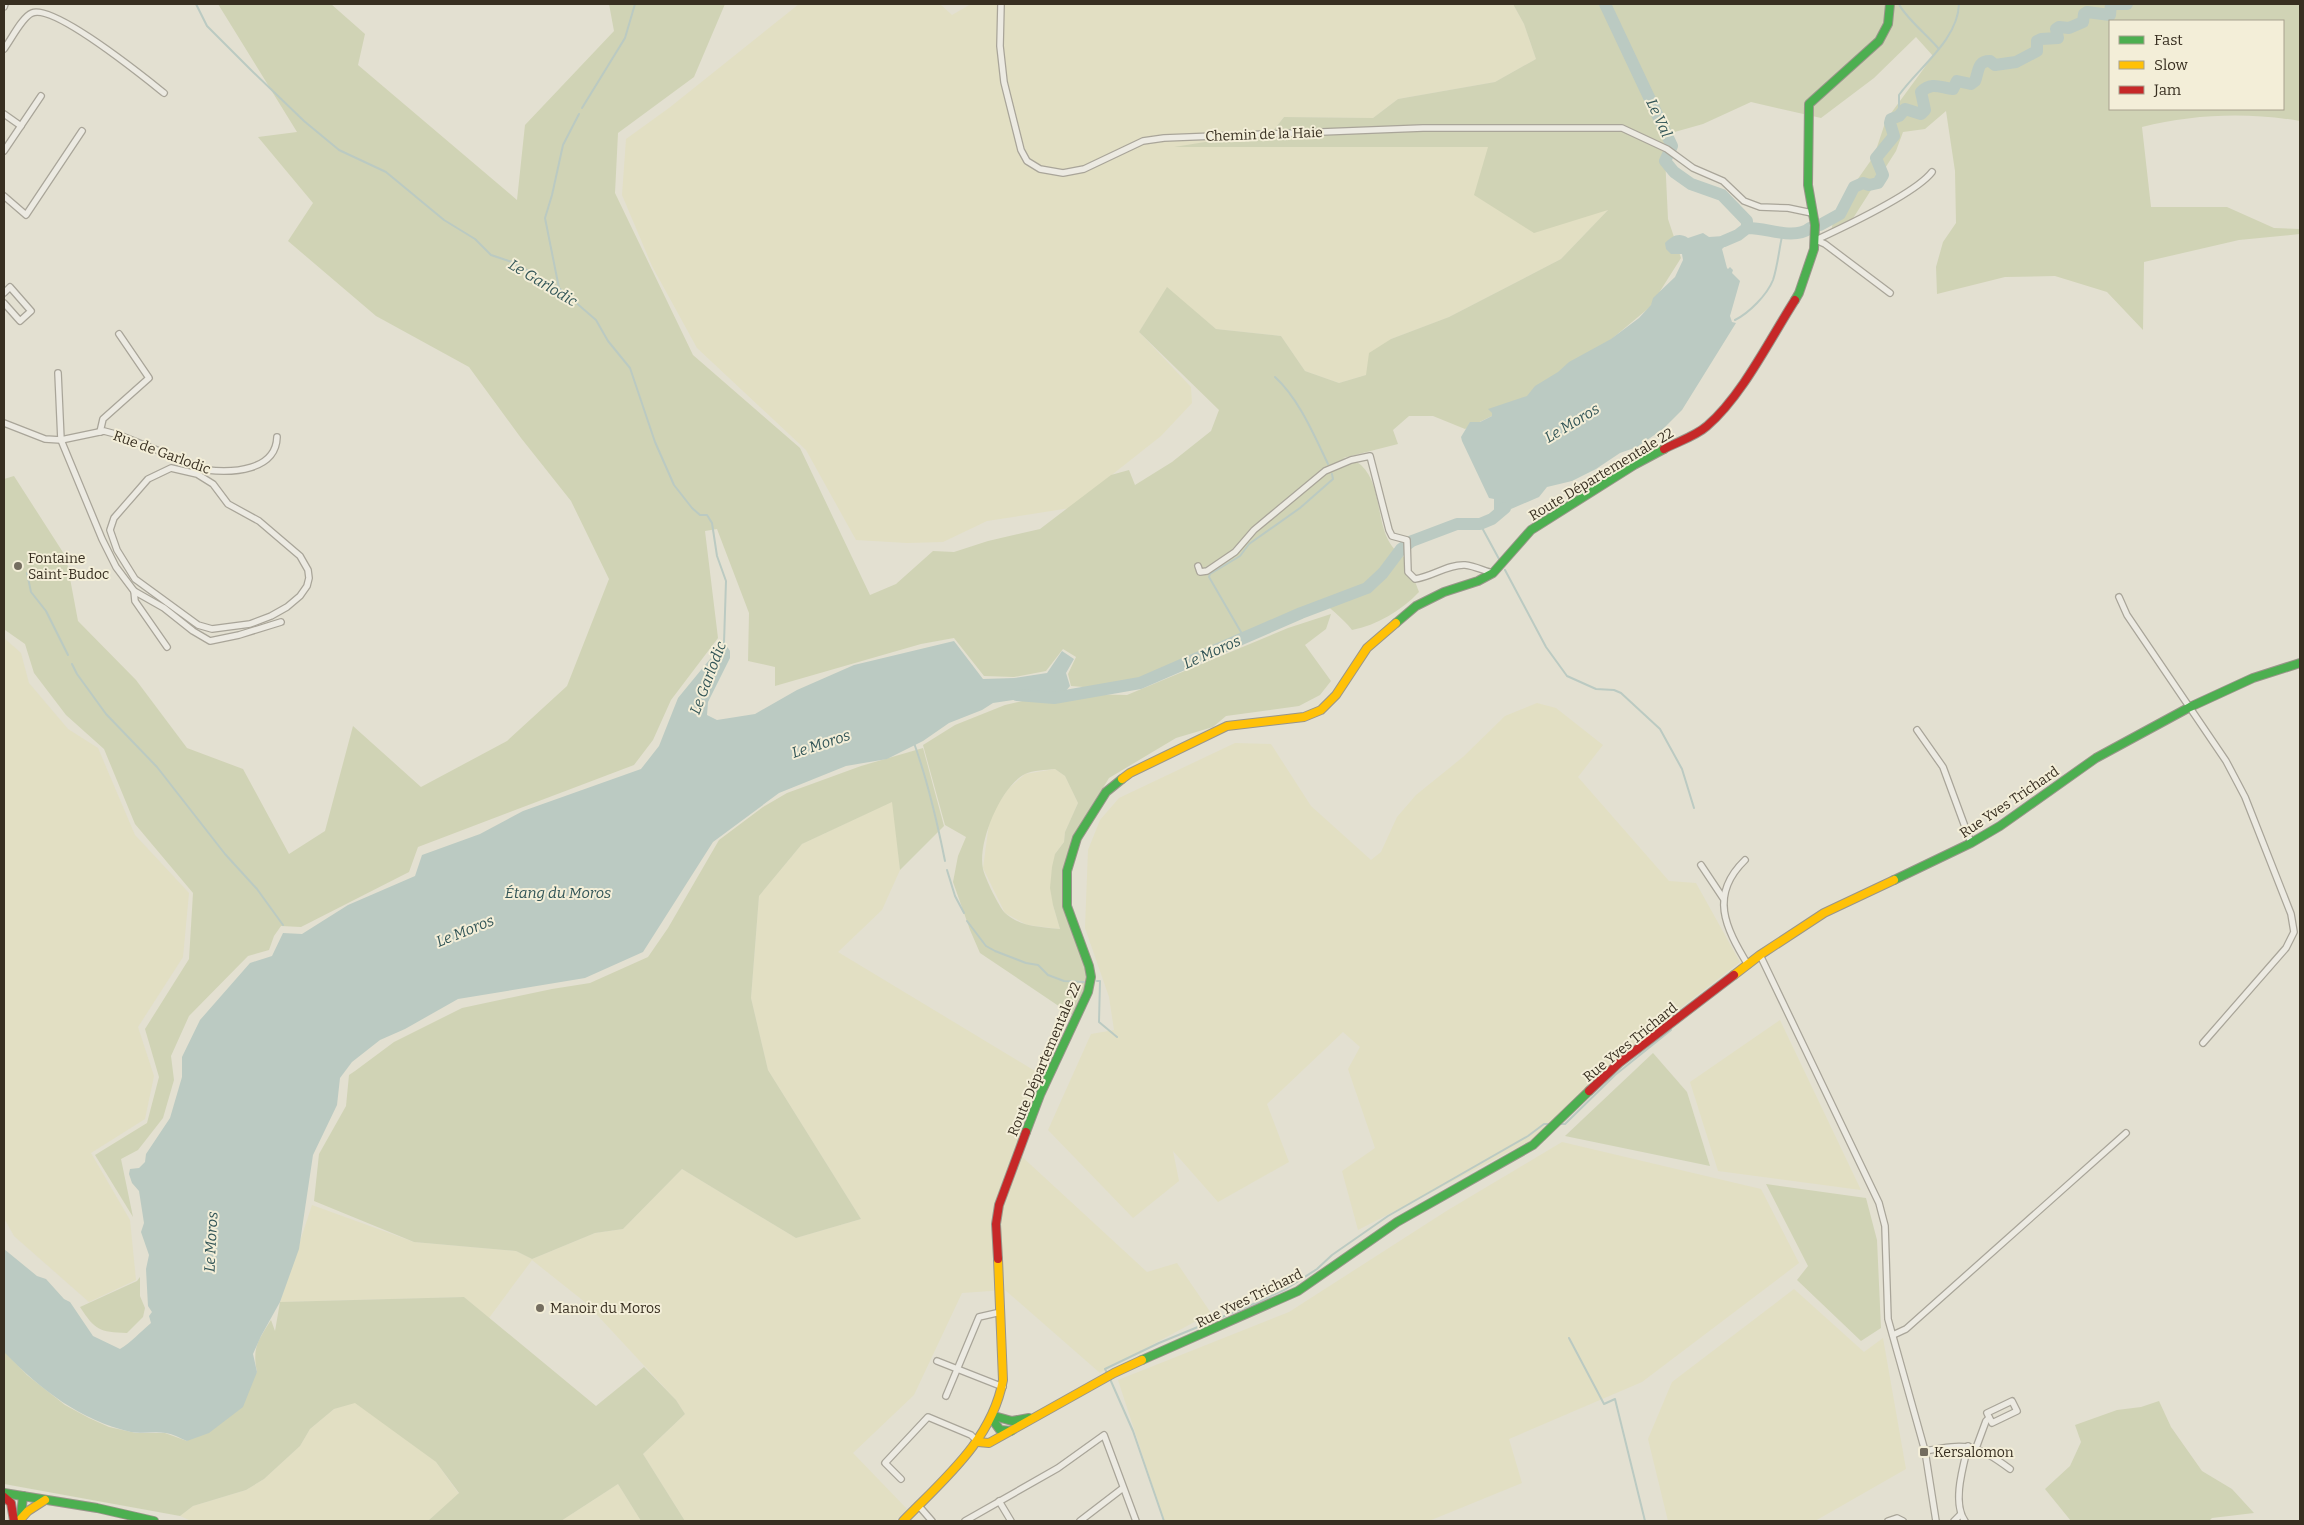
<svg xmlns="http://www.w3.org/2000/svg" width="2304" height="1525" viewBox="0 0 2304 1525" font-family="Bitter,serif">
	<rect width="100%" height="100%" fill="#e3e0d1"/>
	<!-- farmland -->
	<g fill="#e2dfc3">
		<polygon points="799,4 940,4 952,15 971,4 1513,4 1524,24 1536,59 1495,82 1398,99 1373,118 1284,117 1273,131 1178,147 1488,147 1609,209 1561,259 1449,317 1391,339 1366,375 1339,383 1305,371 1281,336 1216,329 1167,288 1139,332 1191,387 1192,403 1161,436 1070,508 987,521 943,542 907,543 856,540 806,450 697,348 652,266 622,195 626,139 669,108"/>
		<polygon points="4,638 21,653 29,683 68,729 98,748 135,835 189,893 183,957 138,1027 154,1076 145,1119 91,1153 130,1220 136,1280 89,1302 14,1236 4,1218"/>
		<polygon points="1537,703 1556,708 1603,745 1578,777 1669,881 1696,883 1740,962 1682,1007 1594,1082 1538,1137 1358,1230 1342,1171 1375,1148 1348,1069 1360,1047 1343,1032 1267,1104 1289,1162 1218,1202 1173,1151 1179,1181 1133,1218 1048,1130 1091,1034 1114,1030 1109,997 1085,928 1088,850 1100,820 1119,798 1235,743 1271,744 1311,806 1371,860 1381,852 1397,817 1416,795 1463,757 1505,716"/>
		<polygon points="1055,769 1065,776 1078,803 1065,832 1064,842 1055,854 1053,905 1060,929 1027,925 1005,913 983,868 989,824 996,807 1008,789 1025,774"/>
		<polygon points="893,801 900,870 882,910 838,952 1045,1077 1018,1153 1147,1272 1177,1263 1211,1313 1100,1373 1005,1290 962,1293 914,1395 853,1453 907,1509 895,1521 685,1521 643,1454 685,1414 676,1400 586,1303 532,1260 489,1318 464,1297 280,1302 312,1205 414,1242 516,1251 532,1259 595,1233 623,1229 682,1169 796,1238 861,1219 768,1070 751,998 759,896 802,844"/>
		<polygon points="1780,1020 1861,1190 1718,1171 1690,1082"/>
		<polygon points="1562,1142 1761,1189 1799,1263 1642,1382 1509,1439 1522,1483 1429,1521 1164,1521 1118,1380 1289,1312 1448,1210"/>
		<polygon points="1794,1289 1864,1352 1883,1338 1906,1469 1815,1521 1668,1521 1648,1439 1672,1382"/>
		<polygon points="356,1402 436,1462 459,1494 428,1521 191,1521 180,1516 193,1506 246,1490 264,1479 300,1446 310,1429 334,1409"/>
		<polygon points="618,1484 641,1521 561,1521"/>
	</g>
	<!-- green -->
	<g fill="#d0d3b5" fill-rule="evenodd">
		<path d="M218,4H331L365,34L358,65L517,200L525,125L614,31L609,4H725L694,77L618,133L615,193L693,355L800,448L870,595L896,584L933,551L954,552L988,541L1040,529L1111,475L1129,470L1135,485L1172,462L1211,431L1219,410L1139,332L1167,287L1216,329L1281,336L1305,371L1339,383L1366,375L1369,353L1391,339L1449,317L1561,259L1608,210L1534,233L1474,195L1488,147H1174L1273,131L1284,117L1373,118L1398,99L1495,82L1536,59L1524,24L1513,4H2300V121C2248,112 2193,114 2142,127L2151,207H2227L2274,228L2300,229V234L2239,240L2144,262L2143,330L2107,292L2055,276L2005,277L1937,294L1936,267L1943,242L1956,223L1955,171L1946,111L1925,129L1903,132L1896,151L1850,223L1831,231L1836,210L1874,156L1886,120L1933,56L1916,37L1874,78L1821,118L1751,102L1703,124L1664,135L1668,219L1681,258L1650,307L1590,357L1529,398L1465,429L1433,416H1409L1393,430L1398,444L1343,458C1349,460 1357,461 1361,465C1387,489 1371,540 1406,558L1419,592C1401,611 1377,625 1352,630C1344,619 1333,612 1323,601L1253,638L1202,653L1170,670L1121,690L1071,686L1068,674L1076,657L1063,649L1046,671L1014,677L984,676L954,638L921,644L775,686V667L748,661L749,613L717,529L705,531L718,638L671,700L653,740L634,765L418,847L409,872L301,927L281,926L274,936L269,950L248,956L189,1016L171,1056L174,1080L163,1118L138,1150L121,1159L133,1217L95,1155L147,1123L159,1077L145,1029L189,959L193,893L135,824L104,749L66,715L34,673L25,644L5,630L4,479L14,476L66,557L78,621L136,680L187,748L243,769L289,854L325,831L353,726L421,787L507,741L567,686L609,579L571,501L521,438L469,367L376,316L288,241L313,203L258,137L297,132ZM2110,21H2283V109H2110Z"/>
		<path d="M1331,614L1326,629L1305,645L1331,681L1320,695L1299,706L1226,716L1213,727L1176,738L1109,778L1078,829L1063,875V903L1091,977L1072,1015L980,953L970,930L953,882L958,856L966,837L945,825L923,745L955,725L1005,705L1035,698L1079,694L1127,695L1288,628ZM1055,769L1065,776L1078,803L1065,832L1064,842L1055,854L1052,867L1050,888L1053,905L1060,929C1041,927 1020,927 1005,913C999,907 985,878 983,869C977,843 1001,786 1025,774C1033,770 1046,770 1055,769Z"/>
		<polygon points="923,748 944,826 900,870 892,802 802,844 759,896 751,998 768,1070 861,1219 796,1238 682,1169 623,1229 595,1233 532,1259 516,1251 414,1242 314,1201 319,1154 346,1106 349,1075 355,1071 394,1042 462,1008 552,989 590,983 648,957 668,928 719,840 763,807 787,793 861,766"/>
		<polygon points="1653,1053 1687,1092 1710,1166 1565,1136"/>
		<polygon points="1766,1184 1866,1198 1877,1240 1881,1328 1861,1341 1797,1280 1808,1266"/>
		<path d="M140,1277V1296L145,1308L143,1317L127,1333C99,1332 95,1330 80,1307L137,1281Z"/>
		<path d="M464,1297L596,1406L644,1367L676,1400L685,1414L643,1454L685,1521H641L618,1484L561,1521H428L459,1493L436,1462L355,1403L334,1409L310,1429L300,1446L264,1479L246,1490L193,1506L180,1516L4,1484V1345L6,1353L27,1375L65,1405L89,1418L109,1427L136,1433H165L187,1441L257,1372C252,1347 258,1341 271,1320L275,1331L280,1302Z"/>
		<polygon points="2159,1401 2171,1427 2202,1471 2232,1489 2254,1513 2212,1518 2209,1521 2071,1521 2045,1489 2070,1466 2081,1442 2075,1425 2117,1410 2141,1407"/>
	</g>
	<!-- water -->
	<g fill="#bbcac2">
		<path d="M1703,233L1709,237L1738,235L1739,238L1731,241L1722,249L1727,268L1728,269L1730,267L1733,270L1732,273L1740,281L1730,316L1732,322L1736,323L1682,410L1663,429L1637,447L1620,453L1596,469L1572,481L1547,487L1539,497L1511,509L1493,520L1491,516L1494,514V499L1489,498L1462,441L1461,437L1470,422H1480L1492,416V413L1488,409L1527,396L1535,386L1558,372L1569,362L1611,339L1639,318L1651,305L1653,298L1675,277L1683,260L1682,254H1671L1666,249L1665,243C1672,236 1679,232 1688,238Z"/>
		<path d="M954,641L983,679L1014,678L1047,673L1062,651L1074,659L1066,673L1070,686L1065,692L993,703L982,710L949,723L923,741L887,759L846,766L779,793L713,842L643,952L585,978L458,999L405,1029L380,1040L352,1062L340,1078L337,1105L313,1155L299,1249L280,1302L261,1336L253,1354L257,1372L243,1407L209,1433L187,1441C180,1438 173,1434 166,1433C154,1431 142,1434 131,1432C80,1420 41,1390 5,1353L4,1249L37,1276L46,1279L64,1299L70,1302L93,1336L120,1349C132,1342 140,1332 151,1323L149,1316L152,1312L148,1306L146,1269L149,1255L141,1232L144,1223L139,1191L132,1183L129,1174L130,1169L139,1168L145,1162L146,1154L170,1118L182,1077V1057L200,1020L250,963L272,956L283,933L302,934L348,905L415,876L422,855L480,834L523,811L641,769L659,746L678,698L724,642L730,651V658L708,702L707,715L717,720L755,714L797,690L854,665Z"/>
	</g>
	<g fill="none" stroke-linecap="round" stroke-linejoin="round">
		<!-- stream -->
		<g stroke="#bbcac2" stroke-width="2">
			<polyline points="196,4 207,26 250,69 304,121 339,150 386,172 444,220 475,239 491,255 512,262 559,288 596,320 608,341 630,368 655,442 674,485 692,508 700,515 707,515 712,523 717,556 726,581 724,643"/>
			<path d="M1899,4C1904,16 1928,36 1938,48"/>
			<polyline points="582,108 625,38 635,4"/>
			<path d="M1899,116V95C1918,68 1958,40 1959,4"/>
			<polyline points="559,288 545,218 552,195 563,145 579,114"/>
			<path d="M1735,320C1749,313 1767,295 1773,280C1778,265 1779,248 1783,232"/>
			<path d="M1275,377C1299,399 1314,435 1328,464"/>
			<polyline points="1480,524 1499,559"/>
			<polyline points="1505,570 1546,647 1567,676 1596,689 1614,690 1621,693 1660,729 1682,769 1694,808"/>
			<polyline points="27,573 31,592 46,611 68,655"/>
			<polyline points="1245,639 1209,577 1210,574 1240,556 1249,544 1300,508 1333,479 1332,474"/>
			<polyline points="72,664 77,674 106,714 157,767 225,854 257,889 283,925"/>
			<path d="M914,743C928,782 937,821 945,861"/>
			<polyline points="947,870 955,896 964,913"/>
			<polyline points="967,921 986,946 995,951 1026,963 1038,965 1048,975 1064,981 1084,982"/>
			<polyline points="1097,981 1100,981 1099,1022 1117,1037"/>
			<polyline points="1560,1124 1565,1124 1615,1075 1671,1030"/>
			<polyline points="1569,1338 1604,1404 1615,1399 1645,1521"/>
			<polyline points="1108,1375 1105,1369 1159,1343 1256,1303 1286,1289 1317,1269 1332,1255 1388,1216 1528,1136 1544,1124 1550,1124"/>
			<polyline points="1110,1379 1133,1431 1164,1521"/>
		</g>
		<!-- river -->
		<g stroke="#bbcac2" stroke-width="12">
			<polyline points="1605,4 1672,146 1665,161 1674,172 1691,184 1722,195 1747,221 1747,228"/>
			<polyline points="2115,4 2127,4"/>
			<path d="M1820,225L1840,214L1854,187L1863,183L1869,185L1878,183L1883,175L1876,158L1894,136L1890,123L1891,119L1899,116L1905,109L1921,114L1925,110L1921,92C1932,81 1941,88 1953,89L1957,81L1971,84L1975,81C1979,71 1977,61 1990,61L1995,65L2016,62L2037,51V41L2041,39L2058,38L2056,29L2059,27L2069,28L2083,22L2084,14L2087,12L2110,15L2111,4"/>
			<path d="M1724,241L1738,235L1747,228C1766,227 1793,241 1810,228"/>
			<polyline points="1017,695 1054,698 1140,683 1301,613 1367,588 1383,573 1401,549 1412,541 1457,524 1480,524 1492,519 1505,508"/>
		</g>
		<defs>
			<g id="street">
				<polyline points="1001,4 1000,46 1004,82 1021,150 1027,161 1040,169 1063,173 1084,169 1143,141 1164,138 1423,128 1622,128 1667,149 1693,168 1723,181 1744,201 1760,207 1788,208 1812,213"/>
				<polyline points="4,7 5,4"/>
				<path d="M4,49C11,40 22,17 32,13C54,4 144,77 164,93"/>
				<polyline points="4,114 21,126"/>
				<polyline points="4,151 41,96"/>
				<polyline points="4,196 26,215 82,131"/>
				<path d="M1816,240C1844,227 1915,194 1932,172"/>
				<polyline points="1816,240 1825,244 1890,293"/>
				<polyline points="4,293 10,287 31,311 20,321 4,303"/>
				<polyline points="58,373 61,440 102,539 116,567 134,591 164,608 193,631 210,641 239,635 281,622"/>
				<path d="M4,423L45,439L61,440L104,431L119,435L207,470C232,473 276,471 277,437"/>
				<polyline points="100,432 103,419 149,378 119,334"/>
				<polygon points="171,468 197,474 213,484 228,504 259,521 300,556 308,570 309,578 307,586 300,596 287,607 271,616 250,624 212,629 198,625 135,579 117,550 110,530 114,518 148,479"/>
				<path d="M1198,566L1200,572L1207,571L1235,552L1254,530L1325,471L1351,460L1370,456L1389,530L1392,536L1407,540L1408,572L1415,579C1432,577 1448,564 1465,565C1475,566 1484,571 1493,573"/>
				<polyline points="134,591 135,601 167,647"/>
				<polyline points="2119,597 2127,615 2226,761 2245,797 2291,914 2294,932 2286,948 2203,1043"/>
				<polyline points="1917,730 1943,767 1971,843"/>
				<path d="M1745,860C1709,895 1725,927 1748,965"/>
				<polyline points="1701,865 1723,898"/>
				<polyline points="1760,955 1879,1203 1885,1226 1888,1319 1925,1451 1936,1521"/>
				<polyline points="1893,1335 1906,1329 2126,1133"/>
				<polyline points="937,1361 1003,1387"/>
				<polyline points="946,1396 979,1317 1001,1312"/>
				<polygon points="2012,1401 2017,1411 1992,1423 1987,1413"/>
				<polyline points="1976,1448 1986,1421 1989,1418"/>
				<path d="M1925,1451C1967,1443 1976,1444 2010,1469"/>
				<polyline points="901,1479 885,1463 928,1417 971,1435 978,1442"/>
				<polyline points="999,1501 1011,1521"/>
				<polyline points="918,1505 932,1521"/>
				<polyline points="965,1521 1058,1468 1104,1435 1136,1521"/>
				<polyline points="1080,1521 1123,1488"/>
				<polyline points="1888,1521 1897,1518 1903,1521"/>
				<polyline points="1954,1521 1960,1515"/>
				<path d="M1965,1521C1952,1503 1963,1467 1968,1446"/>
			</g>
			<g id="fast">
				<polyline points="1795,300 1799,293 1814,249 1815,225 1808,185 1809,104 1879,41 1888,24 1890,4"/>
				<polyline points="1396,623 1416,606 1444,592 1478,581 1493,573 1531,530 1634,465 1664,449"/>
				<polyline points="1894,880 1971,843 2000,826 2096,758 2190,707 2253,678 2300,663"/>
				<polyline points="1026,1132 1040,1095 1088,992 1091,977 1089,966 1067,906 1067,871 1077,838 1106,792 1122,779"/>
				<polyline points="1142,1360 1298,1291 1397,1222 1533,1145 1589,1091"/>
				<polyline points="994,1416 1012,1421 1029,1418"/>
				<polyline points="992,1419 1000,1430 1011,1431"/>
				<polyline points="4,1493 97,1508 154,1521"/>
				<polyline points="21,1516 23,1496"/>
			</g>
			<g id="slow">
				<polyline points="1122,779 1130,773 1227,726 1304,717 1321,710 1336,695 1367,648 1396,623"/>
				<polyline points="1734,975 1760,955 1824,913 1894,880"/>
				<polyline points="978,1442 989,1443 1114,1373 1142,1360"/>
				<polyline points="19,1521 28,1511 45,1500"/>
				<path d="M903,1521C944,1479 992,1440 1003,1380L998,1259"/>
			</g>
			<g id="jam">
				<path d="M1664,449C1677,442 1696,436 1707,426C1742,396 1770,339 1795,300"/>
				<polyline points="1589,1091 1619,1063 1734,975"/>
				<polyline points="998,1259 996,1224 999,1205 1026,1132"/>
				<polyline points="4,1497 11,1503 14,1521"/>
			</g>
		</defs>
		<!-- street casing -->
		<use href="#street" stroke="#a9a599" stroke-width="8"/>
		<!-- fast casing -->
		<use href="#fast" stroke="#99958a" stroke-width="10"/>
		<!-- slow casing -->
		<use href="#slow" stroke="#99958a" stroke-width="10"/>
		<!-- jam casing -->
		<use href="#jam" stroke="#99958a" stroke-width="10"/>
		<!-- street -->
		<use href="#street" stroke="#eceae2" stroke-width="5.5"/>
		<!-- fast -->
		<use href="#fast" stroke="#4caf50" stroke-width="8"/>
		<!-- slow -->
		<use href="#slow" stroke="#ffc107" stroke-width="8"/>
		<!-- jam -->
		<use href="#jam" stroke="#c62828" stroke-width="8"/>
	</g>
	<!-- markers -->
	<g fill="#746d5f" stroke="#f3eed8" stroke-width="2">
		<circle cx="18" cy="566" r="5"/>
		<circle cx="540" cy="1308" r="5"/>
		<rect x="1919" y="1447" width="10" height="10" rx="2.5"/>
	</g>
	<g text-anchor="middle" stroke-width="4" stroke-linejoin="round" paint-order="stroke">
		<!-- street labels -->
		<g font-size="14" fill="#382f21" stroke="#f3eed8">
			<text transform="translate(1264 134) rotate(-2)" y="5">Chemin de la Haie</text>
			<text transform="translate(162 452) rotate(20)" y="5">Rue de Garlodic</text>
			<text transform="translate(1601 474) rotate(-31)" y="5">Route Départementale 22</text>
			<text transform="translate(2009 802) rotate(-34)" y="5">Rue Yves Trichard</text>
			<text transform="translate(1630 1042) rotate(-39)" y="5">Rue Yves Trichard</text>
			<text transform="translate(1044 1059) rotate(-67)" y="5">Route Départementale 22</text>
			<text transform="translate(1249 1298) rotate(-26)" y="5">Rue Yves Trichard</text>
		</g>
		<!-- poi labels -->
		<g font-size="14" fill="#382f21" stroke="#f3eed8" text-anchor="start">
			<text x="28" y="563">Fontaine<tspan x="28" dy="16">Saint-Budoc</tspan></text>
			<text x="550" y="1313">Manoir du Moros</text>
			<text x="1934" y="1457">Kersalomon</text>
		</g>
		<!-- water labels -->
		<g font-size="15" font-style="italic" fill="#325557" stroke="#f3eed8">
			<text transform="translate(1659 118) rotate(65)" y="5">Le Val</text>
			<text transform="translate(543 283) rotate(31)" y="5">Le Garlodic</text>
			<text transform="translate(1572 423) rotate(-31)" y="5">Le Moros</text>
			<text transform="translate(1212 652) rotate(-24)" y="5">Le Moros</text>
			<text transform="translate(708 678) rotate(-69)" y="5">Le Garlodic</text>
			<text transform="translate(821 744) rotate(-18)" y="5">Le Moros</text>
			<text x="558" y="898">Étang du Moros</text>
			<text transform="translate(465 931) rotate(-22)" y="5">Le Moros</text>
			<text transform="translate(211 1242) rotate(-87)" y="5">Le Moros</text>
		</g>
	</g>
	<!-- border -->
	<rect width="2304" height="1525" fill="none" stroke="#382f21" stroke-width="10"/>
	<!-- legend -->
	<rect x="2109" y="20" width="175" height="90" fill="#f3eed8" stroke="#a8a28f"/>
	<rect x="2119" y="36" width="25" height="8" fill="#4caf50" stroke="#a8a28f"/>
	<text x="2154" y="45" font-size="15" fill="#382f21">Fast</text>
	<rect x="2119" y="61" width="25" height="8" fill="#ffc107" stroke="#a8a28f"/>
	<text x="2154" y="70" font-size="15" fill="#382f21">Slow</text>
	<rect x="2119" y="86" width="25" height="8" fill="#c62828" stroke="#a8a28f"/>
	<text x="2154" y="95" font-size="15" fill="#382f21">Jam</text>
</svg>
